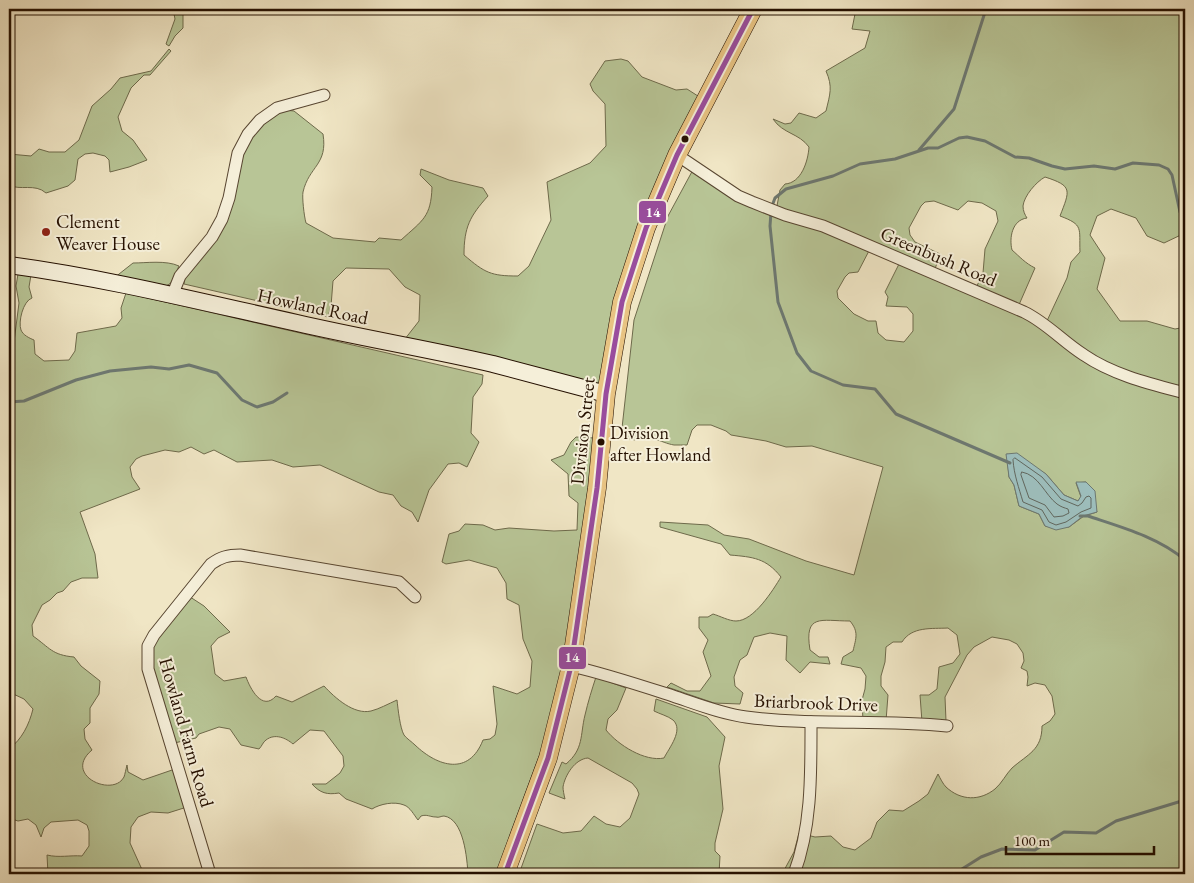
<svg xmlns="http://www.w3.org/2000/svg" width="1194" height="883" viewBox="0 0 1194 883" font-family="'EB Garamond',serif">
	<rect width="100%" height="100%" fill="#f0e6c5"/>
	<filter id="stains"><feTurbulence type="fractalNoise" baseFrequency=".004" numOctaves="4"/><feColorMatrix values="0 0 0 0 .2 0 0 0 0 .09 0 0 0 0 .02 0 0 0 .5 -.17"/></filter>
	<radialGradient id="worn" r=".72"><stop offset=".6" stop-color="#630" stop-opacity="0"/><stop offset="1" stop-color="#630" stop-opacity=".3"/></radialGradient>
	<!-- green -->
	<g fill="#b8c596" stroke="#6e6a4b" fill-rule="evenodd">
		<polygon points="173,9 186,9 183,15 183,28 175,36 169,46 166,44 175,19"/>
		<path d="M856,9C863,9 870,8 877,9C886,10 891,15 900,9H1185V233L1164,243L1147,236L1136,218L1111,209L1097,216L1090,235L1105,258L1097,289L1120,321H1147L1175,329L1185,327V874H782L794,852L799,833L815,837L831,836L843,847L855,850L871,838L877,822L889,810L903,811L919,801L928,794L938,774C940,778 943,784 946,787C961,801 980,801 995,789C1002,783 1006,774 1012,768C1028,754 1042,750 1042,726L1050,721L1055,714L1052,696L1045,685L1035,683L1027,686L1028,677L1027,671L1021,668L1024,661L1023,653L1017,644L1009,640L992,637L974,647L967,655L945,697L946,721L922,722L920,695H929L937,689L939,667L953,663L960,654L957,635L948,628C932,629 912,626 902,642H893L886,647L885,662L881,676V686L888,695L886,721H863L862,700L865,689L866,676L861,668L841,664L843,657L853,651C856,638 859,632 850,621C821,621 804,613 810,650L819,657H828L830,664L810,662L800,673L786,660L787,636L770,633L754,637L747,655L740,660L734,677L735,686L743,693L740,704L714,703L667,687L671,683L687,691H700L711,676L703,652L708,640L699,628V617H708L713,614C720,616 729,621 736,621C754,621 773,590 781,577C766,558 753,557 730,555L721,544L660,527V522L708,525L724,535L749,539L806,561L854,575L883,467L812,446L786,447L766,441L731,435L726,431L711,425H697L692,430L687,445C683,445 678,445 674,445C661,443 647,432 635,440L621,437L634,320L668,216L695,166L776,211L780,190L785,184C801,183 808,162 809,147C799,133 783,134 773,119L785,124L791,123L799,113L816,118L826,111C830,94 833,87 826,71L865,48L870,31L852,29ZM1045,177C1073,186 1070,190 1060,216C1084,225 1079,228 1080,252L1071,262L1067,278L1046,323L1018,307L1035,268C1025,263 1020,257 1012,250C1009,238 1012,220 1027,218C1025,215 1023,211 1023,206C1024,196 1036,182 1045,177ZM934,201L958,210L968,201L982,203L996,211L998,221L985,249L983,273L975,290L934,272L940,254L915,242L910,235L909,228L921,206L925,202ZM871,247L901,260L885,292L888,297L886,306L907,307L913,314V331L904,342L886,340L878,333L876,321H868L854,314L838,298L837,291L845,277L849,273L858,272ZM1007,454L1046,474L1064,495L1078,501L1081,497L1076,483L1086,482L1097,512L1084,516L1069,527L1045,526L1039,514L1019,506L1014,485L1009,477Z"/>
		<path d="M169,49L171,51L150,75H144L131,88L118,117L122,131L133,140L147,160L129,167L110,172L109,160L105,156L93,153L85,154L78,159L75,180L68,186L46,193C35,183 20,191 9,185V154L31,156L39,149L49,152H65L79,140L92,106L111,89L120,78L151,71Z"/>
		<path d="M621,59L628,61L642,77L676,90L687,89L701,98L661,174L608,388L401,344L419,321L420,295L405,287L389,269L346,268L333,281L331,306L328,317L184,284L186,270L206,250L239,163L255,130L284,110L294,111L323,134C328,165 309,166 303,192C302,197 304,216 306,223L333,238L375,242L379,238L401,240C423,220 431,217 432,187L420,175L421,169L449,180L483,188L488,196C470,216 464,227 464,255C485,273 491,276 518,276L529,266L551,220L547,182L590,163L606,146L605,104L593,91L590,84L605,61Z"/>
		<path d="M133,263C146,263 166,260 179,266C174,276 174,285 162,287L114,278Z"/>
		<path d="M19,268L32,269L29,287L32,298C23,301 18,322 21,330C23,335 29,338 34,340L35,354L44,361L69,360L75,351L77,333L116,326L122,318L121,308L126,293L483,375L482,384L473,397L471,433L479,442L467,467L459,463L448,464L429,490L418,522L412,512L401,506L393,495L379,492L320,465L293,467L272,460L237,462L214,450L204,454L191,447L179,452L165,450L142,456L136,459L130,467L132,477L140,489L80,512L95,554L98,578H82L71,582L63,591L57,593L50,600L42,605L32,625L33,636C50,648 52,655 74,657L81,666L100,681L99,694L90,708V723L84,729L85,739L92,750C62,775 113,798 124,777C125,774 126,769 127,765L128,772L143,780L175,769L187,807L168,813L151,812L138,817L131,827L130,843L144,874H48L47,855C59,858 70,855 82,856L89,846V831L87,825L78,820L51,822L44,828L41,837L36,825L28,819L18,821L9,818V749C22,739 29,725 33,709L24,699L9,692V349L14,342L19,303L16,286Z"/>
		<path d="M576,437L594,438L580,557L559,687L548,732L496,874H468C467,859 464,819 444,816C441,816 439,818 436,817C430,817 427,814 421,816L418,820C414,815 410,807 404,805C394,801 380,804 372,809L346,799L339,793C327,795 320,793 312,784H326L340,773L344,766L343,756L324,731L310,730L293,744C286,738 275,733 266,740C263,742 262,746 259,749L241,745L230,729L219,727L199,734L196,738L170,744L147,663L151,633L184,593L204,606L230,632L218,638L211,646L215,674L224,681L246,677C250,688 262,712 276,696L292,702L324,686C335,698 354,715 371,711C379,709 388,704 397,700C398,709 400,728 404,735C406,738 412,742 415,745C438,767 469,776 483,740L490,739L495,735L497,724L493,686L517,694L530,687L532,661L523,639L519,605L507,599L506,583L497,568L469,560L446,564L442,562L449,534L459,531L465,524L483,525L495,530L509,528L554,531L577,530L578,503L569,496L568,474L551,460L564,455L571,442Z"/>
		<path d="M596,677L626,688L617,710L608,719L606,730C618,745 645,762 664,758C669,748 684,730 673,720C668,716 660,714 654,711L656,699L707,717L725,737L719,766L723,809L715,843V851L720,856L719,874H519L537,824L563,833L581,831L594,816L606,824L620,827L630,818L639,794L637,789L632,783L588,758C575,759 565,775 563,787C563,790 564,795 565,799L549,793L562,762L566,764C584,749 580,735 585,715C588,702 592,689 596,677Z"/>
	</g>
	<!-- water -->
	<polygon fill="#9dbebc" stroke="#6d7871" points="1017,453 1046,474 1064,495 1078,501 1081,496 1076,482 1086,482 1095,491 1097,512 1083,516 1069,527 1056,530 1045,526 1039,514 1019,506 1014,485 1009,477 1006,454"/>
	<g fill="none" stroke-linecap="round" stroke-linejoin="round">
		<!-- shore -->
		<g stroke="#61675e" stroke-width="1">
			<path d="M1015,458L1042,477L1061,499L1078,506L1082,503L1086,497L1089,496L1091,498V508L1081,512L1066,522L1056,525L1049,522L1042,510L1023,502C1019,488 1014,475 1013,460Z"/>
			<path d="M1022,472C1039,475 1045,495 1057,504C1061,507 1065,508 1068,509L1069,513L1063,516L1054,517L1045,505L1029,498L1021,475Z"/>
		</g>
		<!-- stream -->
		<g stroke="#6d7871" stroke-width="3">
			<polyline points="919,150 954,109 986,9"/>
			<polyline points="772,206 775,198 786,189 833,176 860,164 895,159 928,148 938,148 959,138 967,137 985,141 1015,157 1029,158 1052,166 1065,169 1094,166 1115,169 1133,163 1159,165 1168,169 1172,175 1180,212 1185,216"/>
			<polyline points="771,212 770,226 778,302 797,353 811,371 843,385 875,389 896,414 1010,463"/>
			<polyline points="9,402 24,401 76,380 110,371 151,367 169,369 189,365 217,373 242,400 257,407 273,402 287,393"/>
			<path d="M1080,516H1088C1121,527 1158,537 1185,560"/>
			<polyline points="957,874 962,869 981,857 1002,849 1035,850 1064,832 1096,833 1116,821 1185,800"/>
		</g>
		<defs>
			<g id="street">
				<path d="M677,155L738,196L752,202L785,215L823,226L1024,312C1047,323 1063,342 1084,355C1113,375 1151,384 1185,393"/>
				<polyline points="172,296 180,276 212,237 222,219 229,198 238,153 248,134 260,120 277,108 324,95"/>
				<path d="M571,666C606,674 639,685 673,696C697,704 722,714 746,717C813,726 880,719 947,726"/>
				<path d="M210,874L148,669V646L154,635L211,564C221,557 228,555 240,555L399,582L415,597"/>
				<path d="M794,874C812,826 811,773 811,722"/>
			</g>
			<path id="secondary" d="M9,265C106,278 202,302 297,323C362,338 428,349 493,364C531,374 568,384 606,394"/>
			<polyline id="primary" points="505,874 548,758 571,666 597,488 606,394 622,302 646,228 677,155 753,9"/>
		</defs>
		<!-- street casing -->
		<use href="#street" stroke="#584631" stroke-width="13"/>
		<!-- secondary casing -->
		<use href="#secondary" stroke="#251000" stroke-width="18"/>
		<!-- primary casing -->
		<use href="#primary" stroke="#251000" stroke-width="19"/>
		<!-- street -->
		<use href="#street" stroke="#f5efd9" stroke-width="11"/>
		<!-- secondary -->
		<use href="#secondary" stroke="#f5efd9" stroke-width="16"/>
		<!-- primary -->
		<use href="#primary" stroke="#e8c382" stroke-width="18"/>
		<defs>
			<polyline id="bus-1" points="505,874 548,758 571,666 597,488 606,394 622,302 646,228 677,155 753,9"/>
		</defs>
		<!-- bus-1 casing -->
		<use href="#bus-1" stroke="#f5efd9" stroke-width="9"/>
		<!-- bus-1 -->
		<use href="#bus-1" stroke="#994d9d" stroke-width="5"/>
	</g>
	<!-- markers -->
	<g fill="#251000" stroke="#f5efd9" stroke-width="2">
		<circle cx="685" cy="139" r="4.5"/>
		<circle cx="601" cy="442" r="4.5"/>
	</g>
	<circle fill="#8f2418" stroke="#f5efd9" stroke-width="2" cx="46" cy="232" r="5"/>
	<g text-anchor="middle" stroke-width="4" stroke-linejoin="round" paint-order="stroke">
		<!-- bus labels -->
		<g font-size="18" fill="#251000" stroke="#f5efd9" text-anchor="start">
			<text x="610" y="439">Division<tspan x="610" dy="22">after Howland</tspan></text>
		</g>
		<!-- poi labels -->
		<g font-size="19" fill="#251000" stroke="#f5efd9" text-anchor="start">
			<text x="56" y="228">Clement<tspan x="56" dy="22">Weaver House</tspan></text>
		</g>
		<!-- street labels -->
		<g font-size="19" fill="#251000" stroke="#f5efd9">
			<text transform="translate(939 256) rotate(23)" y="7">Greenbush Road</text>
			<text transform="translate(313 306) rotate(12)" y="7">Howland Road</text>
			<text transform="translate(582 431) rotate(-84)" y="7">Division Street</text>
			<text transform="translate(816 702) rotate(2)" y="7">Briarbrook Drive</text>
			<text transform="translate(187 732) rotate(74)" y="7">Howland Farm Road</text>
		</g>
	</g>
	<g stroke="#f5efd9" stroke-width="2">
		<rect x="638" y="200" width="29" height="24" rx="5" fill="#994d9d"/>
		<rect x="558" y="646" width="29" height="24" rx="5" fill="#994d9d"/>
	</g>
	<g font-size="14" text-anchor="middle" font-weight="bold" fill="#fff">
		<text x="653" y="217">14</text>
		<text x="572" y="662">14</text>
	</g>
	<!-- margin -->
	<rect width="1194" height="883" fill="none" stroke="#f0e6c5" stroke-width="30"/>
	<rect x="10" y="10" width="1174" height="863" fill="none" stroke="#251000" stroke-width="2.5"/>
	<rect x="15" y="15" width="1164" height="853" fill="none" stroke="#251000"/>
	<!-- scale -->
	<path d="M1006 846v8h148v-8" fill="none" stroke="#251000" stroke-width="2.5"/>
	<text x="1014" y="846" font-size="15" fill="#251000" stroke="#f5efd9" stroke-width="4" paint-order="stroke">100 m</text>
	<rect width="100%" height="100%" filter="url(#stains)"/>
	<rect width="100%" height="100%" fill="url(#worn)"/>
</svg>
